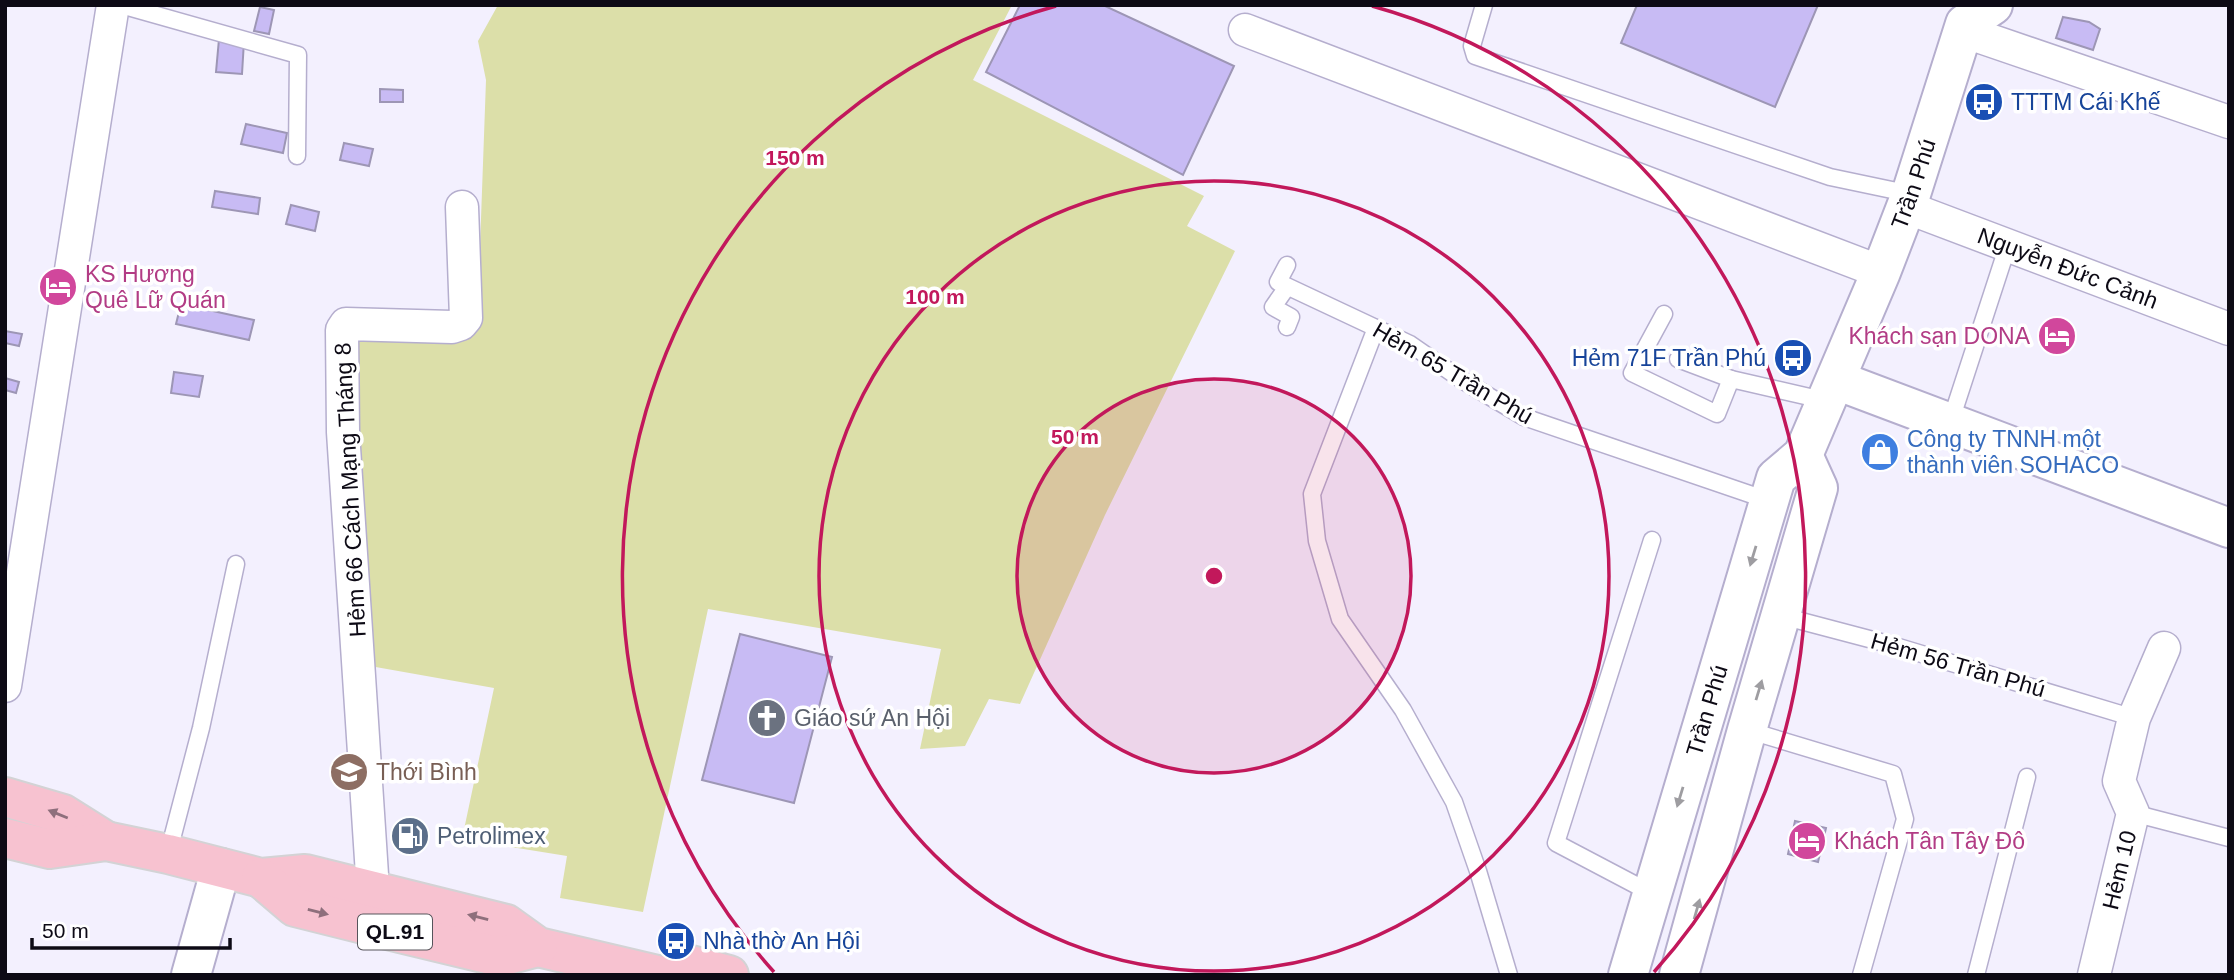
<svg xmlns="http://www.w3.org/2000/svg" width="2234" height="980" viewBox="0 0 2234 980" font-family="Arial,sans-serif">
	<rect width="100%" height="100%" fill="#f3f0fe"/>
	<!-- green -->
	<polygon fill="#dcdfa9" points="498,5 1012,5 973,80 1204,196 1187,226 1235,251 1105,515 1020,704 989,699 965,746 920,749 941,649 708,609 643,912 560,898 567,856 462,839 494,688 370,666 354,337 477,330 486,80 478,41"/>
	<!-- building -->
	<g fill="#c8bbf4" stroke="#9d96b5" stroke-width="2">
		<polygon points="1020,5 1103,5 1234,66 1183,175 986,72"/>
		<polygon points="1637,5 1818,5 1775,107 1621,43"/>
		<polygon points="260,7 274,10 269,34 254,31"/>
		<polygon points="2063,17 2089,22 2100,29 2093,50 2056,38"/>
		<polygon points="219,39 244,41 242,74 216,72"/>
		<polygon points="380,89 403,90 403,102 380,102"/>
		<polygon points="246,124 287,133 283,153 241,144"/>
		<polygon points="344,143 373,149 369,166 340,160"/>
		<polygon points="215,191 260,198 258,214 212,207"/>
		<polygon points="291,205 319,212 315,231 286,224"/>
		<polygon points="181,304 254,320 249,340 176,324"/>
		<polygon points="5,331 22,334 19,346 5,343"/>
		<polygon points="174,372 203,376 199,397 171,393"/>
		<polygon points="5,378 19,382 16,393 5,390"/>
		<polygon points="1882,446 1888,454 1878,460 1873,452"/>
		<polygon points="740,634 832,657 794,803 702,780"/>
		<polygon points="1795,821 1826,828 1818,862 1788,854"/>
	</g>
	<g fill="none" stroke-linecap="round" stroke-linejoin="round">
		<defs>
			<g id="service">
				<polyline points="121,5 298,55 297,156"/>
				<polyline points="1484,5 1472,46 1475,56 1830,177 1911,194"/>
				<polyline points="1287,265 1278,282 1410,344 1462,380 1524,417 1770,501"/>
				<polyline points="1664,314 1632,373 1717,414 1731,379 1827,401"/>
				<polyline points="1287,327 1291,317 1273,307 1287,287"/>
				<polyline points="1376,328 1312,494 1317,541 1340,619 1403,710 1454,802 1478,871 1509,975"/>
				<polyline points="1678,359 1731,379"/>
				<polyline points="1950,423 2008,245"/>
				<polyline points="1782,616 1892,645 2134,718"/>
				<polyline points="1747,730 1893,774 1905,819 1861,975"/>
				<polyline points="2133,813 2229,838"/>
				<polyline points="168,854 201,728 236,564"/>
				<polyline points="1651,893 1556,843 1652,540"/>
				<polyline points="1976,975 2027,777"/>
			</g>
			<g id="minor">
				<polyline points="1245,30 1881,272"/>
				<polyline points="1963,31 2229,122"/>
				<path id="s1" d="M1906,207L2229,329"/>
				<polyline points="5,686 113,5"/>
				<polyline points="373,890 343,432 342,330 346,324 452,327 461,324 466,318 462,207"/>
				<path id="s2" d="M2094,975L2133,813L2119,781L2134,718L2164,648"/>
			</g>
			<g id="tertiary">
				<polyline points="1836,380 2229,528"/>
				<polyline points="191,975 221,868"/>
				<path id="s3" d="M1628,975L1776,478L1803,455L1881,272L1911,194L1965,24L1993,5"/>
				<polyline points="1679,975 1747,730 1818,488 1803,455"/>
			</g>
			<g id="trunk">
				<polyline points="5,797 63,814 106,841"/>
				<polyline points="5,838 50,849 106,841 168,854 261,878 305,874 506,924 538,947 657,975"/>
				<polyline points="261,878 295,907 383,929 500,957 538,947"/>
				<polyline points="667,975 691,965 729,975"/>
			</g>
		</defs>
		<!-- service casing -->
		<use href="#service" stroke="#b5aece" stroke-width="19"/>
		<!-- minor casing -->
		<use href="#minor" stroke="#b5aece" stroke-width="35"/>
		<!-- tertiary casing -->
		<use href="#tertiary" stroke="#b5aece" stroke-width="42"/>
		<!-- trunk casing -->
		<use href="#trunk" stroke="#d3d3d5" stroke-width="42"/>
		<!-- service -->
		<use href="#service" stroke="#fff" stroke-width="16"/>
		<!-- minor -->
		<use href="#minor" stroke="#fff" stroke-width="32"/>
		<!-- tertiary -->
		<use href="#tertiary" stroke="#fff" stroke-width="38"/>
		<!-- trunk -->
		<use href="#trunk" stroke="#f7c2d0" stroke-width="38"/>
	</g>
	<!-- one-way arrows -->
	<defs><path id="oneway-solid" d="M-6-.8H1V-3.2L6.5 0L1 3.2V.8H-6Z" transform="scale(1.75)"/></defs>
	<g fill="#9e9da1">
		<use href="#oneway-solid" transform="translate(1753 556) rotate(107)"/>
		<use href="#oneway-solid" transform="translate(1759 690) rotate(-73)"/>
		<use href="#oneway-solid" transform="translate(1680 797) rotate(107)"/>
		<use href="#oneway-solid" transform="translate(1697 909) rotate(-74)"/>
	</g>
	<g fill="#8e6f7c">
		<use href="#oneway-solid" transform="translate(58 814) rotate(-158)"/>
		<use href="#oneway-solid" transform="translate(318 912) rotate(14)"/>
		<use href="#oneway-solid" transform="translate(478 917) rotate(-166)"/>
	</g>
	<!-- distance rings -->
	<circle cx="1214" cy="576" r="197" fill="#c2185b" fill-opacity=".12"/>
	<g fill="none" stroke="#c2185b" stroke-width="3.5">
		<circle cx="1214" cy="576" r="197"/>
		<circle cx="1214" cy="576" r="395"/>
		<path d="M774 972A592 592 0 0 1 1056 6M1372 6A592 592 0 0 1 1654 972"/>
	</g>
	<!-- icons -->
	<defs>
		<symbol id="bus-disc" viewBox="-11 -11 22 22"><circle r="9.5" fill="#1a4fb4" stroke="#fff"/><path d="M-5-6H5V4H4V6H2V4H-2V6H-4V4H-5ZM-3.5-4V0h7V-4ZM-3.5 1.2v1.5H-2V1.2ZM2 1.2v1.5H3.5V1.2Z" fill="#fff"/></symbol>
		<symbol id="hotel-disc" viewBox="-11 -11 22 22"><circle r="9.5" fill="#d1479c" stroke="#fff"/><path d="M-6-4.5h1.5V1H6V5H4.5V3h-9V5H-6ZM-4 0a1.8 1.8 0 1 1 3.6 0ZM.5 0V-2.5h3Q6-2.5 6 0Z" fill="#fff"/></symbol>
		<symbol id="shop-disc" viewBox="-11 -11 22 22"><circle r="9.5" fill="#3f7fe0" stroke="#fff"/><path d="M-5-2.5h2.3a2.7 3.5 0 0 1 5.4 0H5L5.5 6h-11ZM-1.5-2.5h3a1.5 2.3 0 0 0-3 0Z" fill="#fff"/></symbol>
		<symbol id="church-disc" viewBox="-11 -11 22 22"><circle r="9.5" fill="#6b7280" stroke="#fff"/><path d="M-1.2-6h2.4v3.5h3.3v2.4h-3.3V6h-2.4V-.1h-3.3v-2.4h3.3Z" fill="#fff"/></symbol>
		<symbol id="school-disc" viewBox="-11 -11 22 22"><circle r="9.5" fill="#8d6e63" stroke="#fff"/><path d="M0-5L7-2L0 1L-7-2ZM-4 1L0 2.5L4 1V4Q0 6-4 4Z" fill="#fff"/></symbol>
		<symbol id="fuel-disc" viewBox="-11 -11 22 22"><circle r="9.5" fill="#5c6f8a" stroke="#fff"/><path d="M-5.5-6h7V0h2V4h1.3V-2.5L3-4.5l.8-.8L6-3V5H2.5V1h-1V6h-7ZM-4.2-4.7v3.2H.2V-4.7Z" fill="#fff"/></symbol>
	</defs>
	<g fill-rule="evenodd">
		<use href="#bus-disc" x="1962" y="80" width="44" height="44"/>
		<use href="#hotel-disc" x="36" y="265" width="44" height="44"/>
		<use href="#hotel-disc" x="2035" y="314" width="44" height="44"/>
		<use href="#bus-disc" x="1771" y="336" width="44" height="44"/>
		<use href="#shop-disc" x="1858" y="430" width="44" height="44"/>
		<use href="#church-disc" x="745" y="696" width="44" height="44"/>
		<use href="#school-disc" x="327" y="750" width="44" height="44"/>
		<use href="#fuel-disc" x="388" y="814" width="44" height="44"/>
		<use href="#hotel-disc" x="1785" y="819" width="44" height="44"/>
		<use href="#bus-disc" x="654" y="919" width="44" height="44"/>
	</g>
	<g text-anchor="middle" stroke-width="7" stroke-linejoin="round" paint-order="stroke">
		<!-- shield labels -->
		<rect fill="#fff" stroke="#56545b" stroke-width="2" x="358" y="914.5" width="74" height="35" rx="5"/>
		<g font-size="21" font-weight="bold" fill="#0d0a15">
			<text x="395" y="939">QL.91</text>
		</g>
		<!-- transit labels -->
		<g font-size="23" fill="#164399" stroke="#fff" text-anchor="start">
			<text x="2011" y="110">TTTM Cái Khế</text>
			<text x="1766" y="366" text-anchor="end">Hẻm 71F Trần Phú</text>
			<text x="703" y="949">Nhà thờ An Hội</text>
		</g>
		<!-- street labels -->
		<g font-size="23" fill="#0d0a15" stroke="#fff">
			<text dy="8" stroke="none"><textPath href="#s3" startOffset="847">Trần Phú</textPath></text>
			<text dy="8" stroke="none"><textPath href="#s1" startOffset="173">Nguyễn Đức Cảnh</textPath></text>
			<text transform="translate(1453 373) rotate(30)" y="8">Hẻm 65 Trần Phú</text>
			<text transform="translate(350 490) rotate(-93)" y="8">Hẻm 66 Cách Mạng Tháng 8</text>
			<text transform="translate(1958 665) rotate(16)" y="8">Hẻm 56 Trần Phú</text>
			<text dy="8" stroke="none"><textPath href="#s3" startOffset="276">Trần Phú</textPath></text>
			<text dy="8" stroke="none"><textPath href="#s2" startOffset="108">Hẻm 10</textPath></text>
		</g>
		<!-- hotel labels -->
		<g font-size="23" fill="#b23c85" stroke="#fff" text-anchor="start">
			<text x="85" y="282">KS Hương<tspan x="85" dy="26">Quê Lữ Quán</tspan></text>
			<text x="2030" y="344" text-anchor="end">Khách sạn DONA</text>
			<text x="1834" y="849">Khách Tân Tây Đô</text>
		</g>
		<!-- shop labels -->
		<g font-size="23" fill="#366cbe" stroke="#fff" text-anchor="start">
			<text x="1907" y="447">Công ty TNNH một<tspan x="1907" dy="26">thành viên SOHACO</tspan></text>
		</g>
		<!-- worship labels -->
		<g font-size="23" fill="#5b616d" stroke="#fff" text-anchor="start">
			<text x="794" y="726">Giáo sứ An Hội</text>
		</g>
		<!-- education labels -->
		<g font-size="23" fill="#785e54" stroke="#fff" text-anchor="start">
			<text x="376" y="780">Thới Bình</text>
		</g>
		<!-- service labels -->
		<g font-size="23" fill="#4e5e75" stroke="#fff" text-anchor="start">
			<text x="437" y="844">Petrolimex</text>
		</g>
	</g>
	<circle cx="1214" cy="576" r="10" fill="#c2185b" stroke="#fff" stroke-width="3.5"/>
	<g font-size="21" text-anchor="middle" font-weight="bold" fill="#c2185b" stroke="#fff" stroke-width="7" stroke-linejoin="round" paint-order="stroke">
		<text x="795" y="165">150 m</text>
		<text x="935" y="304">100 m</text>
		<text x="1075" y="444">50 m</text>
	</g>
	<!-- border -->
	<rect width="2234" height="980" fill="none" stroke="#0d0a15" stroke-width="14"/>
	<!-- scale -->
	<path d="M32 938v10h198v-10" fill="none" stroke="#0d0a15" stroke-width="3.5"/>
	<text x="42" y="938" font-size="21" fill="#0d0a15" stroke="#ffffff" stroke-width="5" paint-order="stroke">50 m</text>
</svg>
